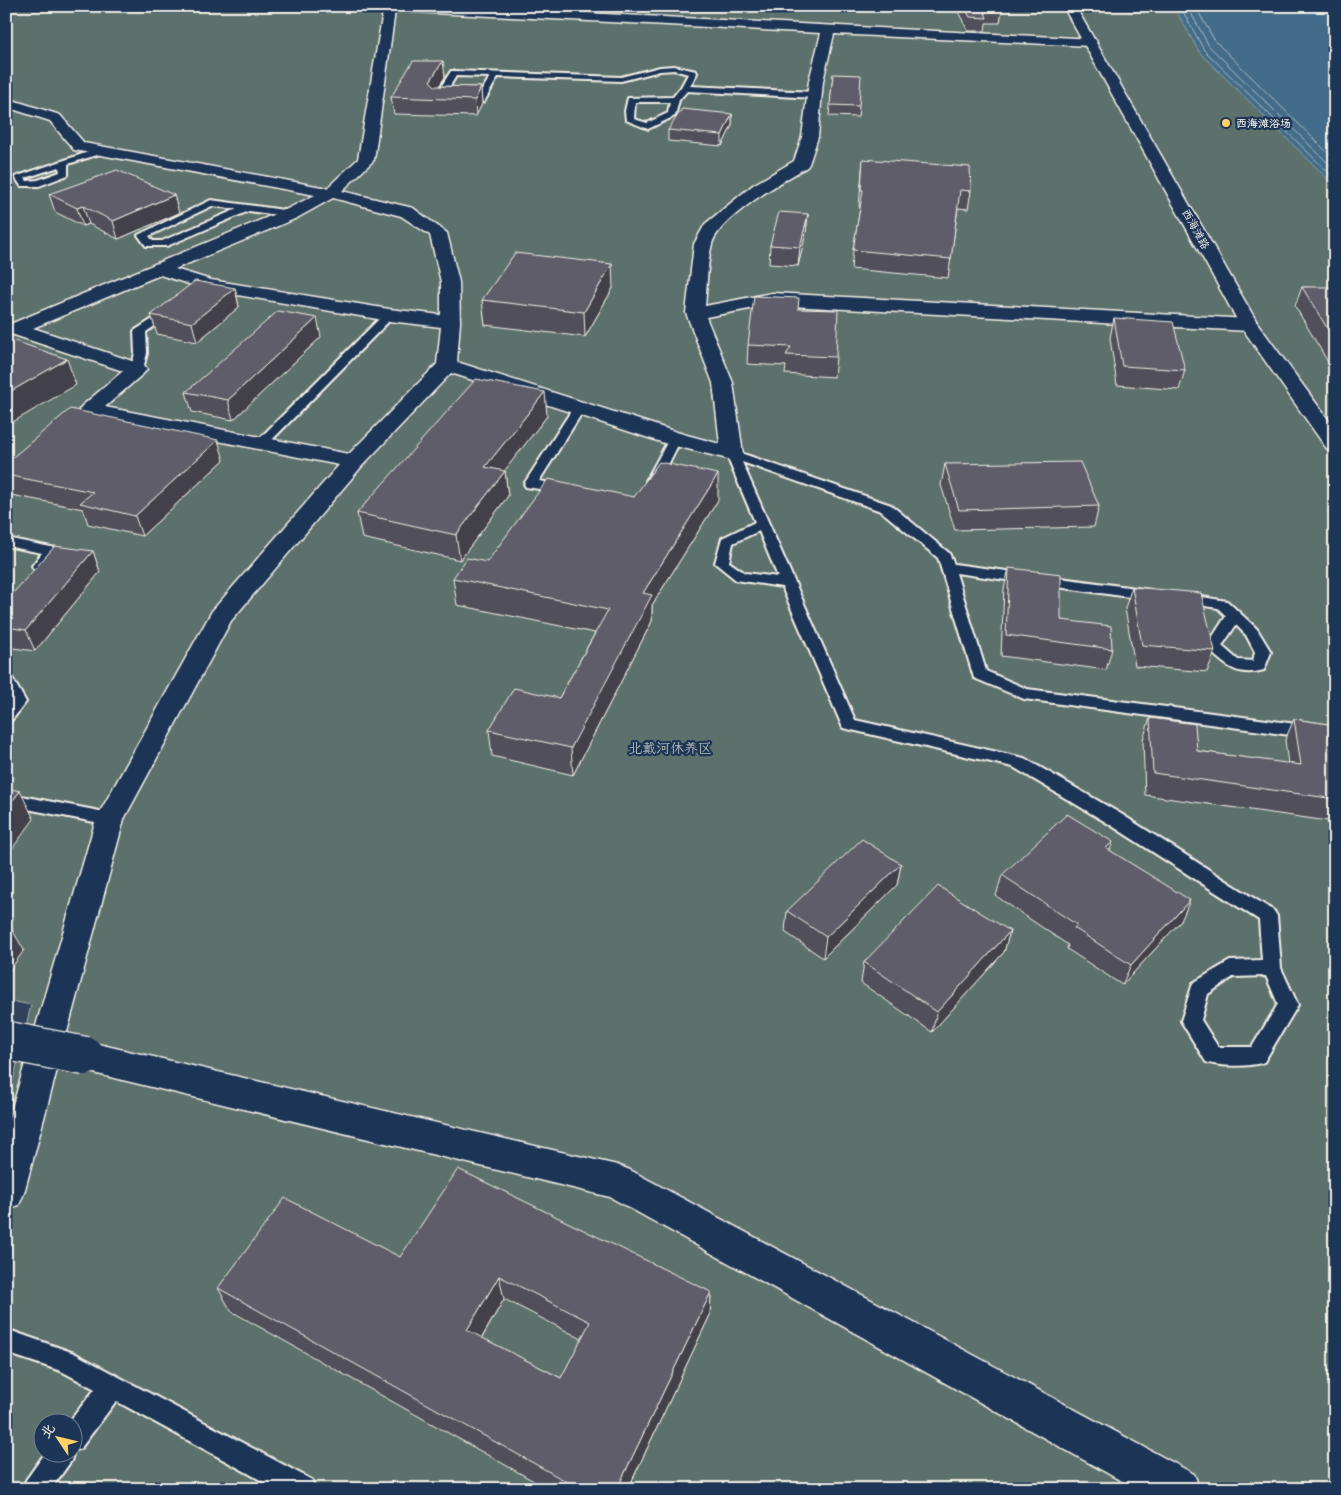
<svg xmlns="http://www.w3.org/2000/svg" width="1341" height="1495" viewBox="0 0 1341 1495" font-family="'Patrick Hand','LXGW WenKai TC',sans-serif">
	<rect width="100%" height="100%" fill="#30415c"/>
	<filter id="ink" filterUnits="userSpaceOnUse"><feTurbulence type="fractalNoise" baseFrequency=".02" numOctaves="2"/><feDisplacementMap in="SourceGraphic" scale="10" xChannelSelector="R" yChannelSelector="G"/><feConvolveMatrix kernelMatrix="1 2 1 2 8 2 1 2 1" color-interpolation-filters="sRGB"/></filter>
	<g filter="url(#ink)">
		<!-- green -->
		<path fill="#5d716c" stroke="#a8b1aa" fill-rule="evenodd" d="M6,6H1335V1489H6V1098L13,1081L31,1005L6,1000ZM42,1422H72V1452H42Z"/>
		<!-- water -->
		<polygon fill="#436c8a" stroke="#8aa1b0" points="1175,6 1335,6 1335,186 1200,53 1179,16"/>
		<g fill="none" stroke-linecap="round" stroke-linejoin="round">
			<!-- shore -->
			<g stroke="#adbcc2" stroke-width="1">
				<polyline points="1180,6 1204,50 1335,179"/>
				<polyline points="1187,6 1209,46 1335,170"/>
				<polyline points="1195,6 1215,41 1335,160"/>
			</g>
			<defs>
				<g id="lane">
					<path d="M674,66L696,71L697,73L690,86L815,92L819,95L815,98L687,91L679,100L675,116L648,129L626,120L625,111L628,98L673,97L681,87L688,74L674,70L660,71L621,81L498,77L484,102L438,101L434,98L451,71H454L621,77L660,67ZM456,76L490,77L478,97L444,96ZM635,102H670L668,113L647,123L634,119Z"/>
					<path d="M100,148L103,149V153L68,164V175L39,186H21L15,177ZM59,167L60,172L38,180L27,181L25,178Z"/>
					<path d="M211,200L291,211L296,214L291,217L249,211L167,246H146L138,235ZM212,206L237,209L162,241H153L149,236Z"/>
					<polygon points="170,308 175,311 174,313 146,332 147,353 143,369 137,373 133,371 131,369 135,353 134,331"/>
					<polygon points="389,312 393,313 395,315 393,317 265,447 257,447 255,444 257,441 385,313"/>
					<polygon points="579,404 585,408 539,481 565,485 572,489 565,493 526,487 524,484 573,408"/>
					<polygon points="675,435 681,439 660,481 653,485 648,484 646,481 669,439"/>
					<path d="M732,450L891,505L949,553L954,564L1151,590L1156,592L1158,595L1156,598L1151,600L956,573L986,671L1027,689L1335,729V741L1024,699L974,678L938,558L881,511L742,462L855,720L1024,758L1121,814L1274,911L1277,916L1281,968L1298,1005L1264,1062C1251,1067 1219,1067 1206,1062L1181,1021L1193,983L1230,961L1262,960L1259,920L1109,824L1013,767L843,728L782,587L736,580L715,563L722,538L755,522L726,454ZM759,531L778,577L745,573L729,562L733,543ZM1266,976L1278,1004L1252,1047H1218L1201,1020L1208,994L1233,977Z"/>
					<path d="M6,538L56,548L58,551C52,560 46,572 34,569L32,566L42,553L6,546Z"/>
					<path d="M1183,594L1227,601L1257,629L1271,652L1264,670C1238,677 1227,667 1209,650L1206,647L1226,616L1218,608L1178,602L1176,599L1178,596ZM1236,625L1246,635L1255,652L1253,661L1238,660L1222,646Z"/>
					<polygon points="6,675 11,676 26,702 12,720 6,721 6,705 10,701 6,695"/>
					<polygon points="6,793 110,813 116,814 119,819 116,824 110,825 6,805"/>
					<polygon points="6,1329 74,1353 312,1480 315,1489 277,1489 116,1401 81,1448 74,1451 71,1461 51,1489 23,1489 26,1480 46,1452 72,1452 72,1422 69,1422 95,1389 61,1371 6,1353"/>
				</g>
				<g id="street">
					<path d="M384,6H448L1095,39L1097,42L1090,46L834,34L823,81L818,137L809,164L807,167C783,181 719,218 712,244C707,262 707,287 705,306L772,293L1249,319L1256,321L1258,325L1256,329L1249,331L772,305L706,317L733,383L743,454L740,459L732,460L667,444L451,373L362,466L231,621L124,819L24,1193L19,1205L6,1210V1129L96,819L212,611L339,465L82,414L79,410L82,406L123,371L8,333L6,330L8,325L285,210L315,195L74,150L50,121L6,107V98L60,115L84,143L327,188L358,159ZM395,11L821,33L809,81L802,137L794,161L753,185L705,224L694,244L686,313L713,383L720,444L683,434L457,362L460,322L459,282L447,233L413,208L342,191L374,160ZM333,198L401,216L430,235L441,282V315L389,309L211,280L175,269L297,218ZM160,275L208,290L389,321L441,327L437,364L349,454L105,407L144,373L147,369L144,365L33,328Z"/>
					<polygon points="85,1041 617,1165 630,1170 1194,1474 1200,1489 1136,1489 610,1197 85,1071 73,1066 68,1056 73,1046"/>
				</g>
				<polygon id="secondary" points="1063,6 1075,6 1258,324 1335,429 1335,450 1327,449 1240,325"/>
			</defs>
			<!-- lane casing -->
			<use href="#lane" stroke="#f4f1e8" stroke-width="4"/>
			<!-- street casing -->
			<use href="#street" stroke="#f4f1e8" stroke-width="3"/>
			<!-- secondary casing -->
			<use href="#secondary" stroke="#f4f1e8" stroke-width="3"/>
			<!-- lane -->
			<use href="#lane" fill="#1d3557" fill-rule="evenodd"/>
			<!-- street -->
			<use href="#street" fill="#1d3557" fill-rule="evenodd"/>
			<!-- secondary -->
			<use href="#secondary" fill="#1d3557" fill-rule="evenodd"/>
			<defs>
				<polyline id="street-bridge" points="8,1041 85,1056"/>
			</defs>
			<!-- street-bridge casing -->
			<use href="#street-bridge" stroke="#f4f1e8" stroke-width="41" stroke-linecap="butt"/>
			<!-- street-bridge -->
			<use href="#street-bridge" stroke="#1d3557" stroke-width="38"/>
		</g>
		<!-- wall -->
		<g fill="#51505a" stroke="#f4f1e8" fill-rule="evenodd">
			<polygon points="652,6 679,6 677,8"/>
			<polygon points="955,6 1000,6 1002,10 1000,23 986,23 985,31 968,31"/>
			<polygon points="833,74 859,106 858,117 829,116"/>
			<polygon points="445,77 439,86 481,87 482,104 476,116 394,114 391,97"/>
			<polygon points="732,114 732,125 722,146 668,141 668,130"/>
			<polygon points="863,159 971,191 968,209 958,208 948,278 851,269 853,250 860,208 859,207"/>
			<polygon points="49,194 179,213 118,239 89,224 83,226 55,212"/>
			<polygon points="808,214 806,232 798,266 769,264 770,245"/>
			<polygon points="1302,287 1335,289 1335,374 1295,306"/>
			<polygon points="235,288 239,307 197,342 157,334 151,315"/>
			<polygon points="613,288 585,337 485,325 482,300"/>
			<polygon points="799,309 836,357 834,377 785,374 786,366 747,364 748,345"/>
			<polygon points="1114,318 1185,370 1179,390 1117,385 1110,338"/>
			<polygon points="321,337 233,420 192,412 186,392"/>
			<polygon points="547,416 504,471 505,471 508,496 460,560 362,538 357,513"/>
			<polygon points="224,460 142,536 88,524 83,509 6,494 6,463"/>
			<polygon points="945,464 1099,506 1094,527 955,530 941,485"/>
			<polygon points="634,497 718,500 652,605 652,621 573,775 492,756 489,730 559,698 595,633 457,605 453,578"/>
			<polygon points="93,551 100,572 35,651 6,647 6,601"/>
			<polygon points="1009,568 1061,620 1112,649 1106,670 1001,656 1004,589"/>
			<polygon points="1132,587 1215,651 1207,672 1135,666 1125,608"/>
			<polygon points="1150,718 1197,751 1288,764 1285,740 1294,719 1335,725 1335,822 1145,795 1143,740"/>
			<polygon points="1110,851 1181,921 1122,985 1067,949 1068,945 996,896 1002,875"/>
			<polygon points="901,864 897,885 823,958 785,932 787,911"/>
			<polygon points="1010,931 1004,952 932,1032 861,983 864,962"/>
			<path d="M400,1257L711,1292L710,1315L628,1489H548L231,1311L218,1288ZM504,1299L582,1339L561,1378L482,1338Z"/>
		</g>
		<!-- shaded-wall -->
		<g fill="#42414a" stroke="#f4f1e8">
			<polygon points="443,61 445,77 432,97 430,81"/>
			<polygon points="481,87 482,104 476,116 475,100"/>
			<polygon points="732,114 732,125 722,146 722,135"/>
			<polygon points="174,195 179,213 118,239 113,221"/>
			<polygon points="83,206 89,224 83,226 77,208"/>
			<polygon points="808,214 806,232 798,266 800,247"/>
			<polygon points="612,264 613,288 585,337 584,312"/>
			<polygon points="235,288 239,307 197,342 192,323"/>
			<polygon points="317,318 321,337 233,420 228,400"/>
			<polygon points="67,359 76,385 6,426 6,394"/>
			<polygon points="545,392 547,416 488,492 485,467"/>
			<polygon points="218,440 224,460 142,536 135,516"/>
			<polygon points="505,471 508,496 460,560 456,535"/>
			<polygon points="718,474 718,500 652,605 652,621 573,775 571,748 643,593"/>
			<polygon points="93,551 100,572 35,651 26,630"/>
			<polygon points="20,791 34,819 6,857 6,809"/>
			<polygon points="1113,842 1105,863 1106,848"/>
			<polygon points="901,864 897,885 823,958 826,937"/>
			<polygon points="1190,900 1181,921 1122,985 1131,965"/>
			<polygon points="8,923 24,950 6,976 6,926"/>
			<polygon points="1010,931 1004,952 932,1032 937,1012"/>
			<polygon points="499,1276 504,1299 473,1353 467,1330"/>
			<polygon points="711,1292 710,1315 628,1489 617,1489"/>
		</g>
		<!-- building -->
		<g fill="#5e5d69" stroke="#f4f1e8" fill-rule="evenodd">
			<polygon points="964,6 1000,6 1002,10 984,10 987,18 970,17"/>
			<polygon points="413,61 443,61 430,81 435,86 481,87 475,100 391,97"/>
			<polygon points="833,74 861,75 859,106 830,105"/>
			<polygon points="682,109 732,114 722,135 668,130"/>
			<polygon points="863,159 970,167 971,191 960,190 951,259 853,250 863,190 861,190"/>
			<polygon points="117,170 174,195 113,221 83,206 77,208 49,194"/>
			<polygon points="779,212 808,214 800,247 770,245"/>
			<polygon points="515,253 612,264 584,312 482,300"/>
			<polygon points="195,281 235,288 192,323 151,315"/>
			<polygon points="1302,287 1334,287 1335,289 1335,341"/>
			<polygon points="754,296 799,298 798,309 838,310 836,357 786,355 791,347 748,345"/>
			<polygon points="278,311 317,318 228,400 186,392"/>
			<polygon points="1114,318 1173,322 1185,370 1122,366"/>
			<polygon points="6,338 67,359 6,394"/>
			<polygon points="476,379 545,392 485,467 505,471 456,535 357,513"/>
			<polygon points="70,409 218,440 135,516 80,503 93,492 6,475 6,463"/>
			<polygon points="659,462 718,474 643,593 652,595 571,748 489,730 514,688 559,698 608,610 453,578 467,558 487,562 548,479 634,497"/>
			<polygon points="1080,462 1099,506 959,510 945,464"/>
			<polygon points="55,546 93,551 26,630 6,627 6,601"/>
			<polygon points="1009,568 1061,574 1061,620 1111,626 1112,649 1006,635"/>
			<polygon points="1132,587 1201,593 1215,651 1142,645"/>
			<polygon points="1150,718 1195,724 1197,751 1301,765 1294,719 1335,725 1335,799 1153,773"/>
			<polygon points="6,788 20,791 6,809"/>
			<polygon points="1067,814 1113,842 1106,848 1190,900 1131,965 1074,928 1077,925 1002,875"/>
			<polygon points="862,839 901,864 826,937 787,911"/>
			<polygon points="938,886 1010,931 937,1012 864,962"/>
			<path d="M458,1169L711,1292L617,1489H580L218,1288L285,1198L400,1257ZM499,1276L590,1322L561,1378L467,1330Z"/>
		</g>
	</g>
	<!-- markers -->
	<circle fill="#ffd166" stroke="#1d3557" stroke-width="2" cx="1226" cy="123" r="5"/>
	<g text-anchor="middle" stroke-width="4.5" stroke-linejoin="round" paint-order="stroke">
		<!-- far-poi labels -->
		<g font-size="11" font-weight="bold" fill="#f4f1e8" stroke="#1d3557" text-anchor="start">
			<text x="1236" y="127">西海滩浴场</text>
		</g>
		<!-- far-street labels -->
		<g font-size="11" fill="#f4f1e8" stroke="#1d3557">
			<text transform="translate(1196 229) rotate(61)" y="4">西海滩路</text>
		</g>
		<!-- park labels -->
		<g font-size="14" fill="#b8beb6" stroke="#1d3557">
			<text x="670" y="753">北戴河休养区</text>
		</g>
	</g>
	<!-- margin -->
	<rect width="1341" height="1495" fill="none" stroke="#1d3557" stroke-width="25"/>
	<rect x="12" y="12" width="1316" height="1470" fill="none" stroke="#f4f1e8" stroke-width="2" filter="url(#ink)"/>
	<!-- north arrow -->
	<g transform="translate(58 1438) rotate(305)"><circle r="24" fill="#1d3557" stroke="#738091"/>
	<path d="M0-4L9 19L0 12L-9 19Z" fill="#ffd166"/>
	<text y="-8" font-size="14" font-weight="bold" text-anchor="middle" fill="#f4f1e8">北</text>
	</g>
</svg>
